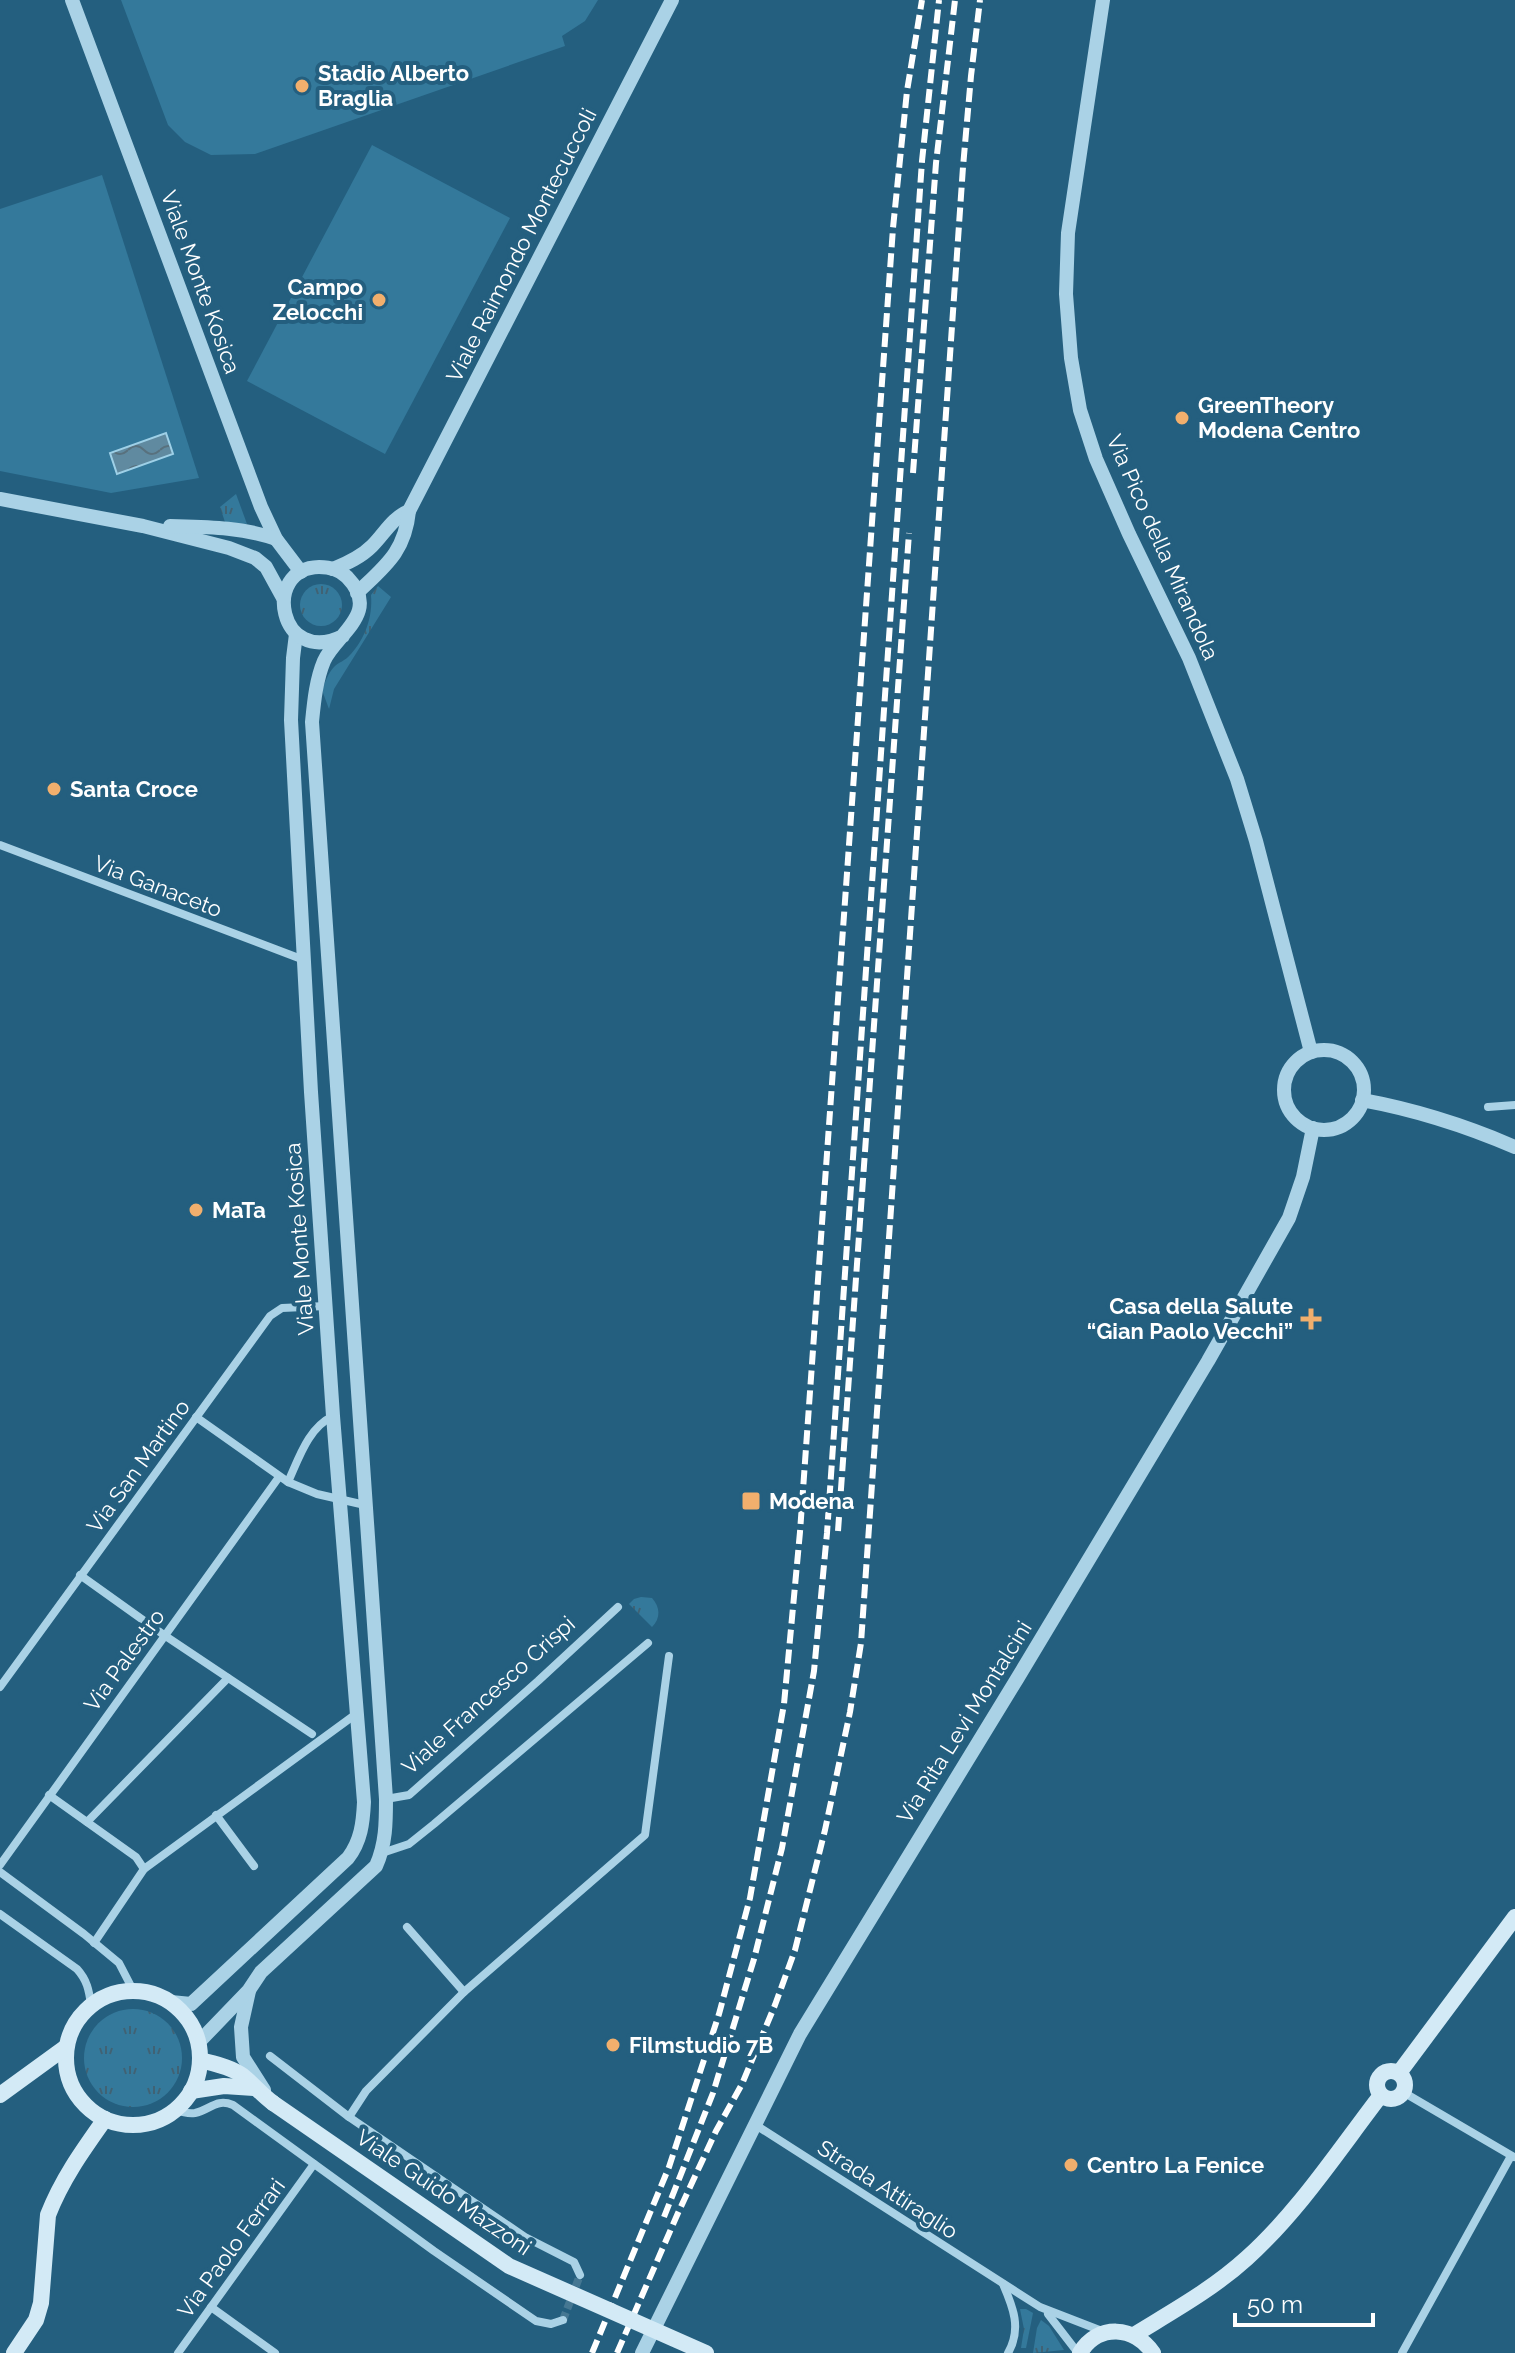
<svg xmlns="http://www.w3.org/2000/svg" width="1515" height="2353" viewBox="0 0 1515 2353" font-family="Raleway,sans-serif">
	<defs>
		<pattern id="grass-tufts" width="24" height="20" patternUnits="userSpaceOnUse" patternTransform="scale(2)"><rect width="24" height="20" fill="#34799b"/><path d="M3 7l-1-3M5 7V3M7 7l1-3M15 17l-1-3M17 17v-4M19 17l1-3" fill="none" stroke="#406274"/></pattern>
		<pattern id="water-waves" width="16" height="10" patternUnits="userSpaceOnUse" patternTransform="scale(2)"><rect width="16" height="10" fill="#608aa0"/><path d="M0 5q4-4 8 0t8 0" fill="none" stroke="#58717e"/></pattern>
	</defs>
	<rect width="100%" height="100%" fill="#245f7f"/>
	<!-- grass -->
	<g fill="url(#grass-tufts)">
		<polygon points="236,494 247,524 225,522 220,507"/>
		<circle cx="321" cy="605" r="21"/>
		<path d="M378,586L391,597L334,689L329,709L322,690C325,683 328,673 334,667C339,662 345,661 350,655C365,639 373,617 371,595Z"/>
		<path d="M641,1597L652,1598C660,1607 661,1618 652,1627L629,1604L634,1599Z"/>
		<circle cx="133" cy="2058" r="49"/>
		<polygon points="1020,2309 1026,2309 1033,2313 1026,2348 1021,2348 1024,2329"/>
		<polygon points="1041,2320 1049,2326 1064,2350 1033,2353 1037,2328"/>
	</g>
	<!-- pitch -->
	<g fill="#34799b">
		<polygon points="121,0 598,0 585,21 562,36 565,46 255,154 211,155 185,142 168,125"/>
		<polygon points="372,145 510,218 385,454 247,381"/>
		<polygon points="102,175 199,478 111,493 0,471 0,209"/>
	</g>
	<!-- water -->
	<polygon fill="url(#water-waves)" stroke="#9ed0e7" stroke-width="2" points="166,433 173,454 117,474 110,453"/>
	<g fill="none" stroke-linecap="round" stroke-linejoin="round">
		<!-- minor-tunnel -->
		<polyline stroke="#457792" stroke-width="8" stroke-dasharray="8 4" stroke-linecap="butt" points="563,2320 580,2275"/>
		<!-- minor -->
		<g stroke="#aad2e6" stroke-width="8">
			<polyline points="0,845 304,960"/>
			<polyline points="1488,1107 1515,1105"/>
			<polyline points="196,1417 288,1482 317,1494 365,1505"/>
			<path d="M288,1482C299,1458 308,1428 333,1416"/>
			<polyline points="80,1575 164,1635 312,1734"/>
			<polyline points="0,1687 270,1316 282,1308 326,1306"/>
			<polyline points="49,1795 136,1857 144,1869"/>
			<polyline points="386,1799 409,1795 538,1681 618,1607"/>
			<polyline points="216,1815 254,1866"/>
			<polyline points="87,1822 228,1678"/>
			<polyline points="382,1853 409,1844 434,1824 648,1643"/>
			<polyline points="0,1865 279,1477"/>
			<polyline points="0,1872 84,1934 119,1963 133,1990"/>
			<path d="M0,1914L77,1969C87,1980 89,1990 91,2005"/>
			<polyline points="407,1927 464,1992"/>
			<polyline points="94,1943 144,1869 356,1714"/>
			<polyline points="270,2056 349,2117 525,2237 574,2262 580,2275"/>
			<polyline points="1403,2092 1514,2157"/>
			<path d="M175,2110C181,2112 188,2114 195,2113C210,2110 216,2098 233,2105L434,2251L536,2321L551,2324L563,2320"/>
			<polyline points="349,2117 366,2091 464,1992 645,1835 669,1656"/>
			<polyline points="754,2124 1040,2307 1102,2331"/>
			<path d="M1003,2284C1013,2307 1022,2329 1008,2353"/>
			<polyline points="211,2307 275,2353"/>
			<polyline points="1048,2314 1078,2353"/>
			<polyline points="178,2353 314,2164"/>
			<polyline points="1402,2353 1511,2156"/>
		</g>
		<!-- tertiary -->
		<g stroke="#aad2e6" stroke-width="14">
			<polyline points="72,0 261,507 276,539 301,572"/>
			<polyline points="1103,0 1068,233 1066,294 1071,358 1080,410 1096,459 1129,534 1189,658 1237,779 1256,841 1311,1052"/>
			<polyline points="0,499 143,526 229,548 255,558 266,567 283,598"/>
			<path d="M170,526C207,527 242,527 276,539"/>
			<path d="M333,569C348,563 361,557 372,546C385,533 392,518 409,511"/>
			<path d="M357,593C385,566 405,552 409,511L672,0"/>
			<circle cx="1324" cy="1090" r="40"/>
			<path d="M1362,1100C1417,1110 1464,1125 1515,1147"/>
			<polyline points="249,1991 241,2027 243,2057 264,2090"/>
			<path d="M171,2002L191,2004L348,1858C361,1841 363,1823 364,1802L333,1416L311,1092L291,720L293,658L296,634"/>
			<path d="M198,2043L249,1990L261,1972L376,1866C386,1844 386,1822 386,1799L312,722C314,702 316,680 324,661C336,634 382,613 347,577C340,570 329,567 319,567C261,568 279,668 343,636"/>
			<polyline points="642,2353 800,2034 1017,1679 1208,1361 1289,1218 1303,1177 1313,1128"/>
		</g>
		<!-- secondary -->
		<g stroke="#d3eaf6" stroke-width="16">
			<circle cx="133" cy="2058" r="67"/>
			<path d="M200,2060C215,2064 231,2067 243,2076C253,2084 262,2095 273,2103"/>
			<circle cx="1391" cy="2085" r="14"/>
			<polyline points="1399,2073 1515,1917"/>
			<polyline points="191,2091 224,2086 254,2088"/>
			<polyline points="0,2095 66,2047"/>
			<path d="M1134,2335C1173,2311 1213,2289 1247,2258C1299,2211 1338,2151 1381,2095"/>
			<path d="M14,2353L36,2320L41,2303L48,2215C62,2179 83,2150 105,2119"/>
			<path d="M1080,2353C1098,2323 1135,2326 1153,2353"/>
		</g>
		<!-- rail -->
		<g stroke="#fff" stroke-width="6" stroke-dasharray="14 6" stroke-linecap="butt">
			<polyline points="913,473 936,163 955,0"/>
			<polyline points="838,1531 909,533"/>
			<polyline points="664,2217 713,2093 754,1959 782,1848 814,1671 827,1533 922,161 939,0"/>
			<polyline points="592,2353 669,2167 719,2014 750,1898 784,1704 800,1532 893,228 907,91 922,0"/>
			<polyline points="617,2353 678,2213 716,2131 742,2084 775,2005 795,1950 825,1830 850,1712 861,1643 963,167 971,76 980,0"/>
		</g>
		<!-- secondary-bridge -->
		<polyline stroke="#d3eaf6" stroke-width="16" points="273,2103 509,2266 706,2353"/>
	</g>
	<!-- markers -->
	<g fill="#f1af6d" stroke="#245f7f" stroke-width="3">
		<circle cx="302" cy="86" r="8"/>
		<circle cx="379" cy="300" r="8"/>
		<circle cx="1182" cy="418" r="8"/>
		<circle cx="54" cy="789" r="8"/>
		<circle cx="196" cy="1210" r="8"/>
		<path d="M1307 1307h8v8h8v8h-8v8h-8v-8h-8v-8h8z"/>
		<rect x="741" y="1491" width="20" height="20" rx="4"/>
		<circle cx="613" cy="2045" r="8"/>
		<circle cx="1071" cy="2165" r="8"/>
	</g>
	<g text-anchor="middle" stroke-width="8" stroke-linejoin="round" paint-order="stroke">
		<!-- poi labels -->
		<g font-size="22" font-weight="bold" fill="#fff" stroke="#245f7f" text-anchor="start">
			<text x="318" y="81">Stadio Alberto<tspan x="318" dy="25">Braglia</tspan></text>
			<text x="363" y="295" text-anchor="end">Campo<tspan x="363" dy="25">Zelocchi</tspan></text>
			<text x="1198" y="413">GreenTheory<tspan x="1198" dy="25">Modena Centro</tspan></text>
			<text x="70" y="797">Santa Croce</text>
			<text x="212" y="1218">MaTa</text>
			<text x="1293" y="1314" text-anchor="end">Casa della Salute<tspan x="1293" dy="25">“Gian Paolo Vecchi”</tspan></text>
			<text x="769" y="1509">Modena</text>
			<text x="629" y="2053">Filmstudio 7B</text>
			<text x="1087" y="2173">Centro La Fenice</text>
		</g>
		<!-- street labels -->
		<g font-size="22" fill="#fff" stroke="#245f7f">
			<text transform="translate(521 245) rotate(-63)" y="8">Viale Raimondo Montecuccoli</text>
			<text transform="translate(201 282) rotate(70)" y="8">Viale Monte Kosica</text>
			<text transform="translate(1163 547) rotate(66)" y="8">Via Pico della Mirandola</text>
			<text transform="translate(158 886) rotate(21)" y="8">Via Ganaceto</text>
			<text transform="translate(299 1239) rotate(-94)" y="8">Viale Monte Kosica</text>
			<text transform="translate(138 1466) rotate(-54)" y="8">Via San Martino</text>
			<text transform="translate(124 1660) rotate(-54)" y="8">Via Palestro</text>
			<text transform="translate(488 1695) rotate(-42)" y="8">Viale Francesco Crispi</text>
			<text transform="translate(964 1722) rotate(-58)" y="8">Via Rita Levi Montalcini</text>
			<text transform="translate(888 2189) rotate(33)" y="8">Strada Attiraglio</text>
			<text transform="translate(444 2192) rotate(34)" y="8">Viale Guido Mazzoni</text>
			<text transform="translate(231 2248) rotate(-54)" y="8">Via Paolo Ferrari</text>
		</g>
	</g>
	<!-- scale -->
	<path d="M1235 2313v12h138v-12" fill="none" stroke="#ffffff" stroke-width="4"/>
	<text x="1247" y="2313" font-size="24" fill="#ffffff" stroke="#245f7f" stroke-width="6" paint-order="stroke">50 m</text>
</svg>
